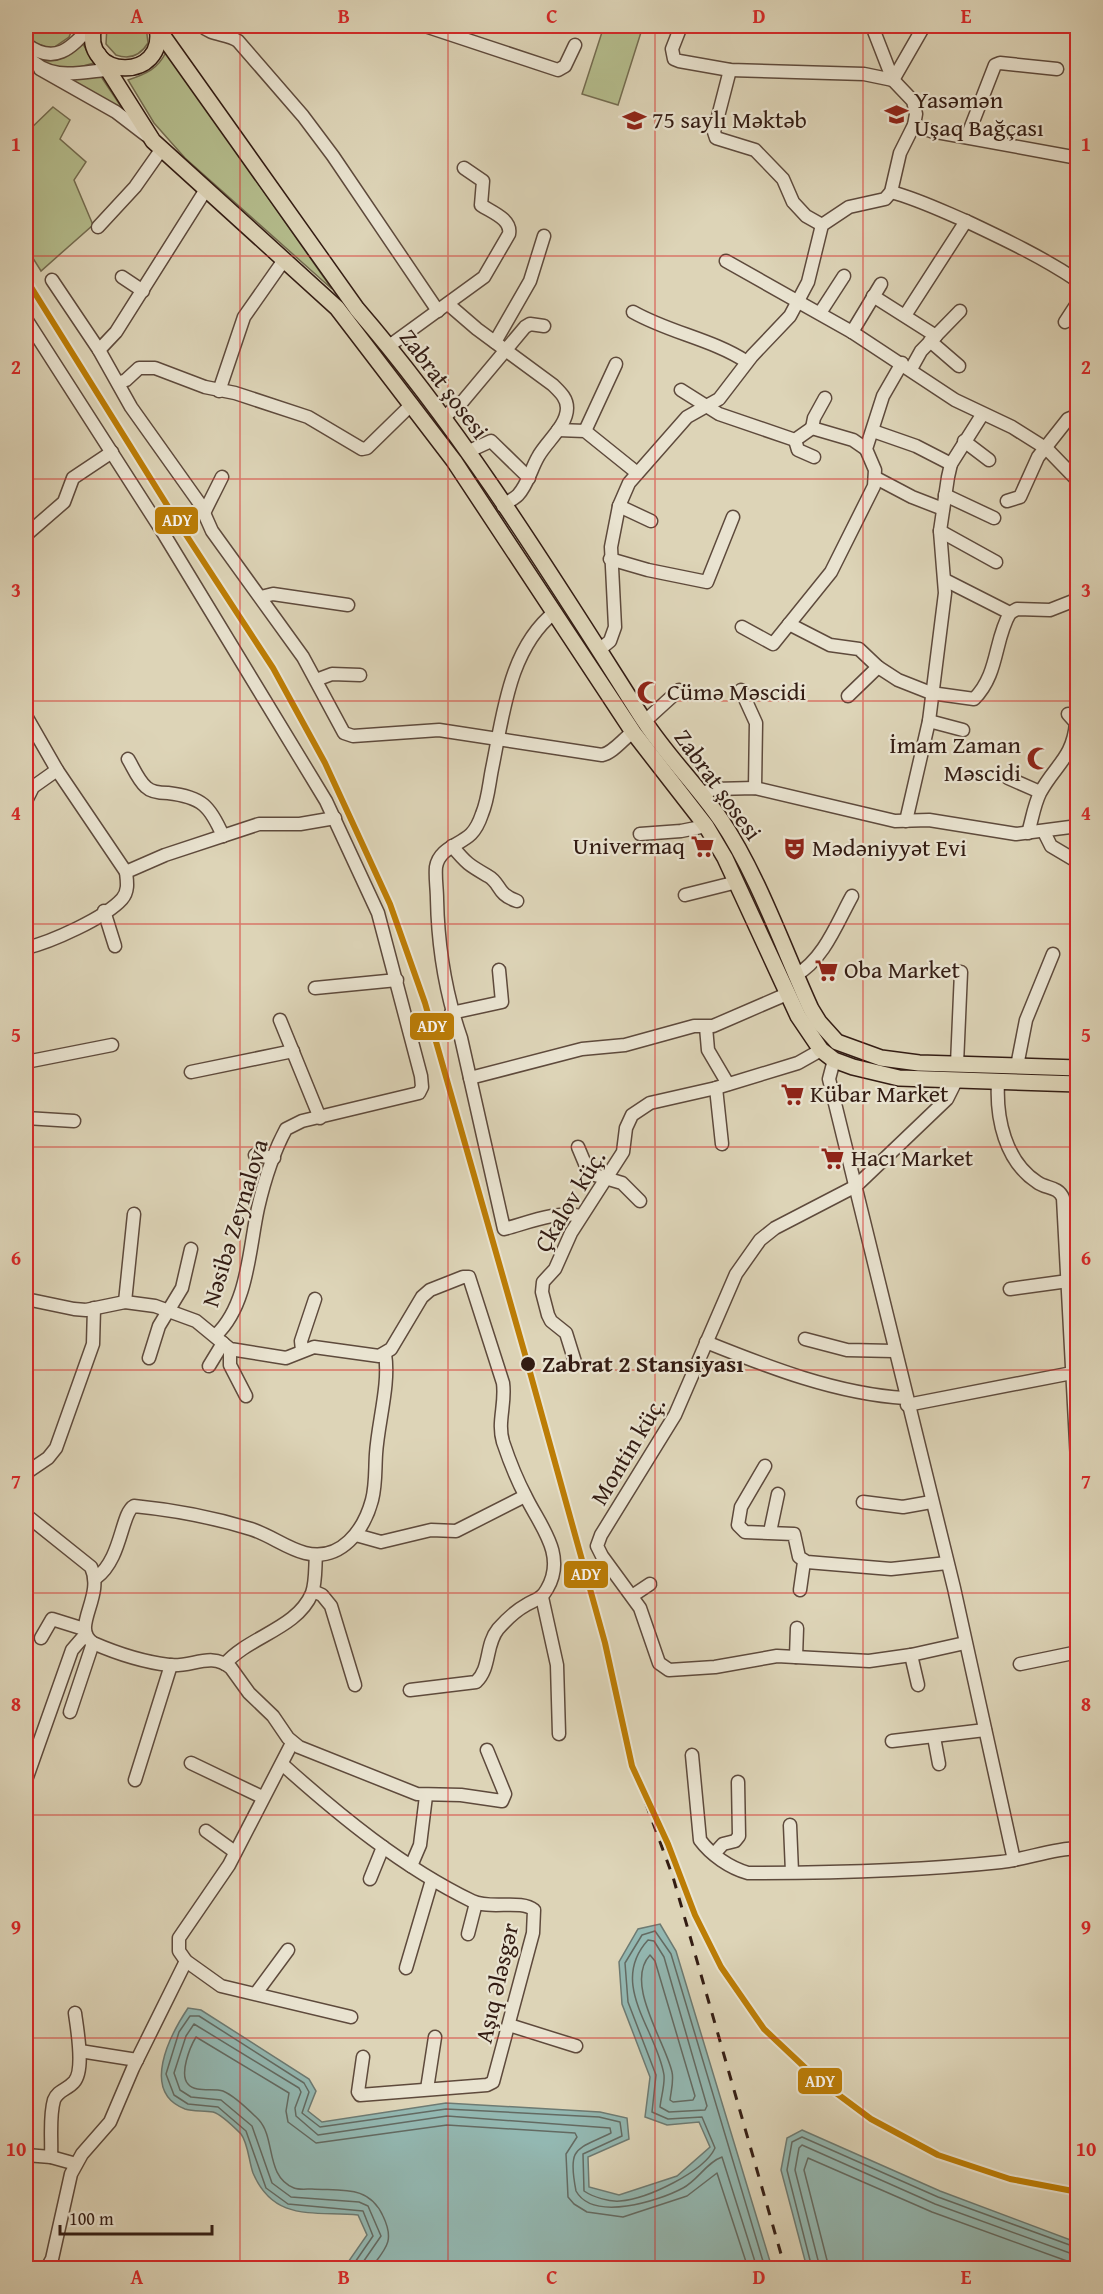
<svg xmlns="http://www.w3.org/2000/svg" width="1103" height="2294" viewBox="0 0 1103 2294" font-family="'Gentium Book Plus',serif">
	<rect width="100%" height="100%" fill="#ddd4b7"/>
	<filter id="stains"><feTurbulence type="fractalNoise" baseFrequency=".00333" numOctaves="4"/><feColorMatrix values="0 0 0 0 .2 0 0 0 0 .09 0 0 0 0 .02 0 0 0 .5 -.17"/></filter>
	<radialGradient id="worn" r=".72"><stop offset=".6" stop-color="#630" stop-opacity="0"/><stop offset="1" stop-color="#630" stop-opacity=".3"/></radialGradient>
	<!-- green -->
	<g fill="#b4bc8c" stroke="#746c50" stroke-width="1.5">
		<path d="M26,26H70L72,30L69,37L53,48C42,47 33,44 26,35Z"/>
		<path d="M107,26H146L148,43C140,56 130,60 116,55L106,44Z"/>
		<polygon points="604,26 643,26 618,105 582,94"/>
		<path d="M83,44L94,63L76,68L52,69L40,60C60,63 68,56 83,44Z"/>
		<path d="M166,52L332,289L185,158L154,123L128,80C146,74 158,69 166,52Z"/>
		<polygon points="100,75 122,108 72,82 73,79"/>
		<polygon points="53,107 70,120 60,139 86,162 74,180 93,225 41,271 26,247 26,133"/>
	</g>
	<!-- water -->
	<g fill="#93b8b2" stroke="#6d7a72" stroke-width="1.5">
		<path d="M660,1924L676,1951L772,2268H344L367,2235L358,2215C313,2211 274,2222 253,2173C249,2162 248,2143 241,2134C235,2128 221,2114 213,2112C204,2110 194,2112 185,2109C140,2092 170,2035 188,2008L201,2010L309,2079L316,2091L308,2111L322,2122L446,2103L600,2112L627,2118L629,2139L588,2157L589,2187L619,2195L677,2176L710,2147L699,2122L667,2125L645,2117L650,2077L622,2004L619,1962L638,1929Z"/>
		<polygon points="802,2130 940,2191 1076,2242 1077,2268 807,2268 781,2170 787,2138"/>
	</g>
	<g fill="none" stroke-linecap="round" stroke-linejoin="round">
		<!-- shore -->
		<g stroke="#636a62" stroke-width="1.5">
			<path d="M648,1940L654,1941L664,1957L707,2106L705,2110L669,2112L660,2107C661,2097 665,2085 664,2075C657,2030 608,1984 648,1940Z"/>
			<path d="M650,1955L655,1961L695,2096L693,2100L673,2102L670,2100C671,2091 674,2081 672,2072C665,2041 624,1983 650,1955Z"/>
			<path d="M351,2268L373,2236L363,2211L288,2204L266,2188L246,2131L218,2107L188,2104L174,2095L166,2074L179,2032L190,2016H199L304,2083L309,2092L302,2113L320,2127L446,2109L599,2117L620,2122L622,2136L583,2154L584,2191C593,2197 609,2202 620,2201C647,2199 704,2172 715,2148L702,2117L668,2119L652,2112L656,2075L628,2002L625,1963L642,1935L655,1931L671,1954L765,2268"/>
			<path d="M359,2268L381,2236L368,2206L359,2202L291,2197L272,2183L252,2126L221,2100L191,2097L180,2090L174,2073L186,2036L194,2024L299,2088L301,2092L295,2108L296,2116L318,2135L447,2116L610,2128L611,2133C577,2150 567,2145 576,2191C593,2222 659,2201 683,2188C697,2181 707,2162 722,2157L757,2268"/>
			<path d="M371,2268C386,2248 395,2241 383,2216C369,2185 342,2191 312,2189C306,2189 299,2190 294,2188C265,2176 276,2139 259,2120C250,2111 235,2096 223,2091C213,2088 195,2093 188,2084C179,2074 190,2047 196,2037L289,2093L286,2111L288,2122L316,2143L447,2125L575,2133L577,2137L566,2154L568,2197L574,2204L587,2212L623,2217L687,2196L717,2173L748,2268"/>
			<polyline points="812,2268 787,2170 792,2142 802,2137 938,2197 1078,2248"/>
			<polyline points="820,2268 795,2170 799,2148 802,2145 935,2204 1078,2256"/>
			<polyline points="829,2268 804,2170 808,2158 932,2212 1078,2265"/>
		</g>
		<defs>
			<g id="minor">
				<path d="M202,26C212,36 226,33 238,41L303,116L333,156L438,311"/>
				<polyline points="425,26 558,70 565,66 575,45"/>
				<polyline points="681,26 672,49 674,59 679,61 730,70 864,74 893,80 924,26"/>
				<path d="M26,44C55,66 71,48 91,26"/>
				<path d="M26,55C51,83 80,72 113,69"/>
				<polyline points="40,69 116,112 146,135"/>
				<polyline points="730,70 714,132 716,138 755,150 783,179 793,202 806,216 822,225"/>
				<polyline points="914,125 931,131 1078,158"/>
				<polyline points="967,137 995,65 1000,63 1057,69"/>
				<path d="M891,192C918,199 942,211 968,222C1006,240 1042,257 1078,281"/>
				<polyline points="98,227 135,187 161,150"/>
				<polyline points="726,261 852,332 955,400 1012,427 1047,449 1078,481"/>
				<polyline points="122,277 143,291"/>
				<path d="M52,280L99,350L131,407L200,504L212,531L303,657L344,733L353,736L439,730L602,755C613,753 624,738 633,732"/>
				<polyline points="873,296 936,336"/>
				<path d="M448,304L477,329L553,385C560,392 567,398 567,408C567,426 546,442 538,457C531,469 528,484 518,495C514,499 507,502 503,506"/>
				<path d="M633,312C670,333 712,339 747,362"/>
				<polyline points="820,313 844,276"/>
				<polyline points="906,314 966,221"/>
				<path d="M26,319L162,531L326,801L378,913L421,1076L422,1087L419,1093L302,1121L286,1129C273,1153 264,1182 258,1208C249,1249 248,1305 216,1335"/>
				<polyline points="1065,322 1078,302"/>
				<polyline points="852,332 881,284"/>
				<polyline points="930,341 959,366"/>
				<polyline points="495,342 530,281 544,236"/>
				<path d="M389,346L484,277L509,234C512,219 491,212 481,205L483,181L464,168"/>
				<polyline points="99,350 116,332 205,191"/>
				<polyline points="911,369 921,351 960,311"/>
				<polyline points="118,383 126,380 139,368 155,368 205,387 235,393 308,417 362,449 367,448 412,404"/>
				<polyline points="681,390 719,414 795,440 812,428 853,440 866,449"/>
				<polyline points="219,391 244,317 284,260"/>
				<polyline points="443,418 463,401 525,327 530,324 544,326"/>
				<polyline points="812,428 814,418 825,398"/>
				<polyline points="558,430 585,431 636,472"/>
				<polyline points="585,431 616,364"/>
				<polyline points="873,431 916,446 951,464"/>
				<polyline points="795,440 798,450 814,457"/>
				<polyline points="964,441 989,460"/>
				<polyline points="467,452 491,441 529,478"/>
				<polyline points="876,478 912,497 943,509"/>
				<polyline points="945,495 994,518"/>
				<polyline points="1007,501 1020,497 1038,457 1068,419 1078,415"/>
				<polyline points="619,506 651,521"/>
				<polyline points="204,513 222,477"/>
				<polyline points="940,531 996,562"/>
				<polyline points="26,535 64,502 73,478 112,452"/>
				<polyline points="610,559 648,570 707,582 733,517"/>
				<polyline points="945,580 1010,613 1017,609 1050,610 1078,599"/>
				<polyline points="261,597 273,594 348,605"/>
				<path d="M555,612C509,648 503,716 492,769C489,784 488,800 482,814C480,820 476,829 471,834C460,845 439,848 436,867C435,877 437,889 437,899C438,948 445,992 461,1038L504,1229C527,1223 558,1210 581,1216"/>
				<path d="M789,624L830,645L859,649L878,667L898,680L931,693L974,699C999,674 994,640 1010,613"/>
				<polyline points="742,627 773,644 831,572 874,486 875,470 866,449 883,396 902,363"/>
				<polyline points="599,650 610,641 615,627 611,547 619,506 629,483 687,417 719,399 752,356 790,316 808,282 822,225 849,207 885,199 891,192 900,153 914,125 916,114 913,101 893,80 872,26"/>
				<polyline points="316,680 332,674 360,675"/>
				<polyline points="741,690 756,723 755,788"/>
				<polyline points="848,696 878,667"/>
				<polyline points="26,716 57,770 126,872"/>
				<polyline points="645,721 679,690"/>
				<polyline points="929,721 963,730"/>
				<path d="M128,759C133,767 138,780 146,787C151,792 161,793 168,793C202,797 210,806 223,836"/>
				<polyline points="1008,778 1040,792"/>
				<polyline points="700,794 714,789 755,788 895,821 929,820 1016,834 1078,826"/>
				<polyline points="26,801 33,787 57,770"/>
				<polyline points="906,821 929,721 945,593 940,531 948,477 951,464 982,415"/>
				<polyline points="1044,832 1051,846 1078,862"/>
				<path d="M1028,833C1032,820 1034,805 1040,793C1055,765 1073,758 1076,723L1068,714"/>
				<polyline points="640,834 681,831 706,826"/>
				<path d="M452,846C467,864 469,865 488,876C501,883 496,894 517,901"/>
				<polyline points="685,895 737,882"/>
				<polyline points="104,911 115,946"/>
				<path d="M26,948C51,942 105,918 122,899C129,891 127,881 126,872L165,855L259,824H300L335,818"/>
				<path d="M796,975C824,959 837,923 852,896"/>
				<polyline points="315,988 397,980"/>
				<polyline points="451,1013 502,1002 499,970"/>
				<polyline points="280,1020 320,1118"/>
				<polyline points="706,1027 708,1050 728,1084"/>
				<polyline points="834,1060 829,1079 954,1588 1014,1860"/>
				<polyline points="26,1062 112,1045"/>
				<polyline points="957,1064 961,972"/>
				<polyline points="1017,1066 1026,1020 1053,954"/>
				<polyline points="191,1072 293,1051"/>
				<polyline points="470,1078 582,1049 625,1045 694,1026 713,1026 787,994"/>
				<polyline points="956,1081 947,1099 856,1186 775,1228 760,1240 736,1274 675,1415 601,1535 597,1546 602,1556 640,1608 659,1663 669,1670 715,1667 777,1656 869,1661 911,1655 965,1643"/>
				<path d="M998,1083C996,1118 1005,1161 1037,1182C1046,1189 1058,1186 1063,1198L1078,1480"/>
				<polyline points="716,1088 722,1144"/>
				<polyline points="26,1118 74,1121"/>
				<polyline points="578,1147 586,1166 595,1175 622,1183 640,1201"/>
				<polyline points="255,1155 274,1158"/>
				<polyline points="1010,1289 1068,1281"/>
				<path d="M26,1299L74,1309L86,1310L125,1302L155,1306L196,1321L230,1349L286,1358L314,1347L379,1356L391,1349L422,1297L430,1290L463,1277H469L503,1383C506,1404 497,1422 503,1442C509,1460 517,1480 526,1497C540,1526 567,1555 547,1589C542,1599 534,1600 526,1605C515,1611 506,1620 498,1629C485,1645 491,1668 476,1682L410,1690"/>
				<polyline points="125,1302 134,1214"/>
				<polyline points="805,1339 847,1350 894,1351"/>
				<path d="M706,1342C768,1367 837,1394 905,1398"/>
				<polyline points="230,1349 230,1365 246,1396"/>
				<polyline points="302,1350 301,1341 315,1299"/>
				<polyline points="149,1358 159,1326 182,1288 191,1249"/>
				<polyline points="575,1362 566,1333 551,1321 548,1315 542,1292 543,1282 555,1269 571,1233 623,1152 626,1128 632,1115 650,1103 716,1088 798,1063 821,1050"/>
				<polyline points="209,1366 223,1343"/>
				<polyline points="907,1405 1072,1373"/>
				<polyline points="765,1466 741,1507 738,1525 745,1532 794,1534 799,1557 807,1562 891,1569 947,1563"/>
				<polyline points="26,1473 48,1458 56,1448 93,1344 94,1308"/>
				<polyline points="863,1502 903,1507 931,1502"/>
				<path d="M26,1515L91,1567C105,1597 70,1627 93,1643C116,1653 144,1662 169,1665C192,1668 210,1651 231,1668L249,1693L273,1716L288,1738L299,1747L417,1794L461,1795L502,1801L505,1794L487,1750"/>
				<polyline points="770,1532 778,1494"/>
				<polyline points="356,1535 381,1542 431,1530 456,1531 525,1496"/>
				<path d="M96,1578C122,1559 121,1513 134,1506C175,1510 212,1517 251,1529C270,1535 286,1548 305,1553C341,1562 364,1530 372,1500C376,1485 375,1469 376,1454C378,1422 390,1384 385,1354"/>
				<polyline points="800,1590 804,1562"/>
				<polyline points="313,1591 322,1595 331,1606 355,1685"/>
				<polyline points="632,1596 650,1584"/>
				<polyline points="542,1597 557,1665 559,1734"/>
				<polyline points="41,1638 52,1619 84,1629"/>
				<polyline points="911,1655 918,1685"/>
				<polyline points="796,1657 797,1628"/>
				<path d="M225,1664C249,1636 297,1629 312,1593C316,1582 315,1566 316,1555"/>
				<polyline points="1020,1664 1078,1652"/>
				<polyline points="70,1712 93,1643"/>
				<polyline points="934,1737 939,1764"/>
				<polyline points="892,1741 985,1730"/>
				<polyline points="292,1743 229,1865 179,1938 179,1951 186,1961 221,1986 351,2017"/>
				<path d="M692,1755L700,1840C711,1855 730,1868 748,1873C832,1873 917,1871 1001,1862C1027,1859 1051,1849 1078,1848"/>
				<polyline points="191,1763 262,1797"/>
				<path d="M282,1764C340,1816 402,1867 472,1901C490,1910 521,1899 534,1910L533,1933L493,2082L487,2085L360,2095L358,2092L363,2057"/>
				<polyline points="26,1780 72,1650 85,1635"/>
				<polyline points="135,1780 171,1665"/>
				<polyline points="790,1825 792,1872"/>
				<polyline points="206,1831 235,1852"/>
				<polyline points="714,1854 723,1844 735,1841 739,1836 738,1782"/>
				<polyline points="411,1866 420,1845 426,1796"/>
				<polyline points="370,1879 383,1847"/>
				<polyline points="468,1934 476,1903"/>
				<polyline points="406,1968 432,1880"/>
				<polyline points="257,1992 288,1950"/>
				<polyline points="509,2025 576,2046"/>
				<polyline points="80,2051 137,2060"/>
				<polyline points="427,2089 435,2037"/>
				<polyline points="26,2155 51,2157 76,2164"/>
				<path d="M51,2157C52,2139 49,2117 54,2100C58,2090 67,2090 74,2082C85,2070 77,2029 75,2013"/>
				<polyline points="47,2268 52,2259 71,2174 82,2154 110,2122 133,2068 186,1961"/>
			</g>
			<g id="major">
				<path d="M94,26C80,80 168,83 157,27"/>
				<path d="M158,29L357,309C465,434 555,581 643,719C666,755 697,785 721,820C757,873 784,950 811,1009L819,1022L837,1042L881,1058L919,1063L1078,1068"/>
				<polyline points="98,54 153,141 337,308 454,461 633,732 706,826 725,858 798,1016 821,1050 834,1060 853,1067 899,1078 1078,1084"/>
			</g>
		</defs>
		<!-- minor casing -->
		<use href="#minor" stroke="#5e4a3c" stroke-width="15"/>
		<!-- major casing -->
		<use href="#major" stroke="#331c13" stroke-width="18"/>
		<!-- minor -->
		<use href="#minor" stroke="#e9e3d0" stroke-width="12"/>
		<!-- major -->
		<use href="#major" stroke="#ddd4b7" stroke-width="15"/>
		<!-- rail -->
		<polyline stroke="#331c13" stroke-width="3" stroke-dasharray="10 10" stroke-linecap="butt" points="632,1766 673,1877 785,2268"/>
		<defs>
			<polyline id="rail-1" points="26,279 177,521 273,668 325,763 390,904 425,1003 528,1365 605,1643 632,1766 668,1844 695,1915 721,1967 764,2029 816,2078 871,2119 938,2155 1010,2179 1078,2192"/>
		</defs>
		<!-- rail-1 casing -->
		<use href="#rail-1" stroke="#e9e3d0" stroke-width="10"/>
		<!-- rail-1 -->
		<use href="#rail-1" stroke="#bc7d06" stroke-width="6"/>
	</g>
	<!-- grid -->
	<path fill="none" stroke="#d62828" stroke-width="1.5" stroke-opacity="0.55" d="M240,26V2268M448,26V2268M655,26V2268M863,26V2268M26,256H1078M26,479H1078M26,701H1078M26,924H1078M26,1147H1078M26,1370H1078M26,1593H1078M26,1815H1078M26,2038H1078"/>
	<!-- icons -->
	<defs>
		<symbol id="school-bare" viewBox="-9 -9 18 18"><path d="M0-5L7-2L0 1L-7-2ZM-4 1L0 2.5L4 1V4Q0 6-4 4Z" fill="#8f2418" stroke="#e9e3d0" stroke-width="2.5" paint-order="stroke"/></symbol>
		<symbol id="mosque-bare" viewBox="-9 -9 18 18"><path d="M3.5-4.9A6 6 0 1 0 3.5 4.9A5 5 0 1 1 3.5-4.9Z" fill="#8f2418" stroke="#e9e3d0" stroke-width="2.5" paint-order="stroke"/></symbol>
		<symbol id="supermarket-bare" viewBox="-9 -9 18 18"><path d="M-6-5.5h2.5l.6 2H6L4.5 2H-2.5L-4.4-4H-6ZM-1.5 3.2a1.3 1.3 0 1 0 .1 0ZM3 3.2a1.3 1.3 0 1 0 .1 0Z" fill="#8f2418" stroke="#e9e3d0" stroke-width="2.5" paint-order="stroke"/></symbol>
		<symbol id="theatre-bare" viewBox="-9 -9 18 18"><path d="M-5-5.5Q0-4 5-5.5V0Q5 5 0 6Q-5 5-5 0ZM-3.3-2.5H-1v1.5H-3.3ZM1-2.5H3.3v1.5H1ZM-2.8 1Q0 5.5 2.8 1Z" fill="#8f2418" stroke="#e9e3d0" stroke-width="2.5" paint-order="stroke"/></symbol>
	</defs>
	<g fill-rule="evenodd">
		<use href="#school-bare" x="880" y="98" width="33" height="33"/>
		<use href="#school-bare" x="618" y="104" width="33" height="33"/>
		<use href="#mosque-bare" x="632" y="676" width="33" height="33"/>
		<use href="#mosque-bare" x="1022" y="742" width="33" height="33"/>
		<use href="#supermarket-bare" x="686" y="830" width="33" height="33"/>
		<use href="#theatre-bare" x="778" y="832" width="33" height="33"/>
		<use href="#supermarket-bare" x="810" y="954" width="33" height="33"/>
		<use href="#supermarket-bare" x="776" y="1078" width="33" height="33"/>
		<use href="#supermarket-bare" x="816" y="1142" width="33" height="33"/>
	</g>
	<!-- markers -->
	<circle fill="#331c13" stroke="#e9e3d0" stroke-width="2" cx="528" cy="1364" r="8"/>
	<g text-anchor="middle" stroke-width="4.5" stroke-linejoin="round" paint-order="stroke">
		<!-- poi labels -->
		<g font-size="24" fill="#331c13" stroke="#e9e3d0" text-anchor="start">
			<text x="914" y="108">Yasəmən<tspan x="914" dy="28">Uşaq Bağçası</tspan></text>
			<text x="652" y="128">75 saylı Məktəb</text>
			<text x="667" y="700">Cümə Məscidi</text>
			<text x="1021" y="753" text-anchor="end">İmam Zaman<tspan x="1021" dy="28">Məscidi</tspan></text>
			<text x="685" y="854" text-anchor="end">Univermaq</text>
			<text x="812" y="856">Mədəniyyət Evi</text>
			<text x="844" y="978">Oba Market</text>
			<text x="810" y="1102">Kübar Market</text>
			<text x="851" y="1166">Hacı Market</text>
		</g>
		<!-- street labels -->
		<g font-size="24" fill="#331c13" stroke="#e9e3d0">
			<text transform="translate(444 384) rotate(53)" y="8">Zabrat şosesi</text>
			<text transform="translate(718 785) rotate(54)" y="8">Zabrat şosesi</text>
			<text transform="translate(570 1201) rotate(-59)" y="8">Çkalov küç.</text>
			<text transform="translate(235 1223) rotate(-73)" y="8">Nəsibə Zeynalova</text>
			<text transform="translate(628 1451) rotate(-59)" y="8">Montin küç.</text>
			<text transform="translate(497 1983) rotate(-77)" y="8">Aşıq Ələsgər</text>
		</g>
		<!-- stop labels -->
		<g font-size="24" font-weight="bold" fill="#331c13" stroke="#e9e3d0" text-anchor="start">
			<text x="542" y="1372">Zabrat 2 Stansiyası</text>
		</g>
	</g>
	<g stroke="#e9e3d0" stroke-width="2">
		<rect x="154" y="506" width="45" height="29" rx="6" fill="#bc7d06"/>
		<rect x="409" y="1012" width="46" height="29" rx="6" fill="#bc7d06"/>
		<rect x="563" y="1560" width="46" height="29" rx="6" fill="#bc7d06"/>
		<rect x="797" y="2067" width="46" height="28" rx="6" fill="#bc7d06"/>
	</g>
	<g font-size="16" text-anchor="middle" font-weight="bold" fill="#fff">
		<text x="177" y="526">ADY</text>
		<text x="432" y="1032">ADY</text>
		<text x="586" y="1580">ADY</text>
		<text x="820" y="2087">ADY</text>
	</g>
	<!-- margin -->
	<rect width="1103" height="2294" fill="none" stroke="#ddd4b7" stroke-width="66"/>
	<!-- scale -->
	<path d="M60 2225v9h152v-9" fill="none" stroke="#331c13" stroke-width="3"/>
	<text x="69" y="2225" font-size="18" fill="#331c13" stroke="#e9e3d0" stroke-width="4.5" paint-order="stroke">100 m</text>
	<rect x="33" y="33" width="1037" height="2228" fill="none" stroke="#d62828" stroke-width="2"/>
	<g font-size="20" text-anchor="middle" font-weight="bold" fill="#d62828">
		<text x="137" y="23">A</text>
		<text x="344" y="23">B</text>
		<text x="552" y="23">C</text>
		<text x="759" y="23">D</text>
		<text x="966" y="23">E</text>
		<text x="16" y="151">1</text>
		<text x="1086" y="151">1</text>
		<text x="16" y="374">2</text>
		<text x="1086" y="374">2</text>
		<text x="16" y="597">3</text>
		<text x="1086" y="597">3</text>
		<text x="16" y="820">4</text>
		<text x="1086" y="820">4</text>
		<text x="16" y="1042">5</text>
		<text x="1086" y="1042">5</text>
		<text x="16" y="1265">6</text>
		<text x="1086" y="1265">6</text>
		<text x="16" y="1488">7</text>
		<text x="1086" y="1488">7</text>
		<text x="16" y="1711">8</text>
		<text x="1086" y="1711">8</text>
		<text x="16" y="1934">9</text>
		<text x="1086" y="1934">9</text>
		<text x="16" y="2156">10</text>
		<text x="1086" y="2156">10</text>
		<text x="137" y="2284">A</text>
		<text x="344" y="2284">B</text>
		<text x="552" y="2284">C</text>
		<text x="759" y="2284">D</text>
		<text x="966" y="2284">E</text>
	</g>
	<rect width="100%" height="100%" filter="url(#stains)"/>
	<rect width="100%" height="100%" fill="url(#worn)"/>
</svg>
